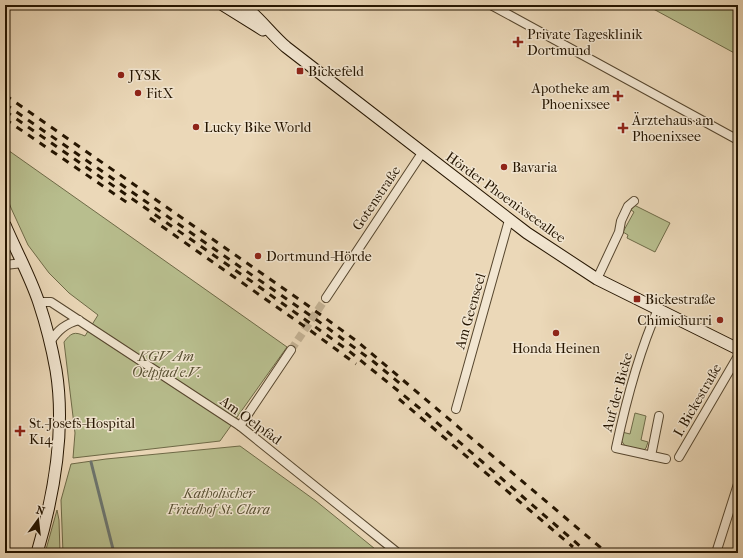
<svg xmlns="http://www.w3.org/2000/svg" width="743" height="558" viewBox="0 0 743 558" font-family="'IM FELL French Canon',serif">
	<rect width="100%" height="100%" fill="#ebd8b8"/>
	<filter id="stains"><feTurbulence type="fractalNoise" baseFrequency=".005" numOctaves="4"/><feColorMatrix values="0 0 0 0 .2 0 0 0 0 .09 0 0 0 0 .02 0 0 0 .5 -.17"/></filter>
	<radialGradient id="worn" r=".72"><stop offset=".6" stop-color="#630" stop-opacity="0"/><stop offset="1" stop-color="#630" stop-opacity=".3"/></radialGradient>
	<!-- green -->
	<g fill="#b8be8e" stroke="#6e6a47">
		<polygon points="646,5 738,5 738,55"/>
		<path d="M5,148L287,347L220,441L73,458L75,433L64,342C71,333 74,331 85,336L98,315L69,293L49,273L28,245L11,208L5,192Z"/>
		<polygon points="634,205 670,223 655,252 627,238 628,235 623,232 634,212 631,210"/>
		<polygon points="635,413 646,416 641,440 648,442 646,448 644,450 625,446 621,440 622,432 630,434"/>
		<polygon points="240,446 316,501 380,553 63,553 61,500 71,464 106,459"/>
		<polygon points="57,510 59,520 60,553 45,553"/>
	</g>
	<g fill="none" stroke-linecap="round" stroke-linejoin="round">
		<!-- stream -->
		<polyline stroke="#6d766f" stroke-width="3" points="91,462 114,553"/>
		<!-- street-tunnel -->
		<polyline stroke="#c3b193" stroke-width="8" stroke-dasharray="8 4" stroke-linecap="butt" points="291,350 326,298"/>
		<defs>
			<g id="street">
				<polyline points="491,5 738,140"/>
				<polyline points="5,265 23,263"/>
				<polyline points="597,279 619,232 621,221 628,206 634,201"/>
				<polyline points="326,298 422,153"/>
				<polyline points="39,302 51,302 240,426 398,553"/>
				<path d="M658,309C638,354 626,401 616,448L666,459"/>
				<path d="M50,342C58,330 65,324 79,320"/>
				<polyline points="456,409 509,220"/>
				<polyline points="240,426 291,350"/>
				<polyline points="651,456 659,416"/>
				<polyline points="679,457 738,356"/>
				<polyline points="716,553 738,484"/>
			</g>
			<g id="secondary">
				<polyline points="223,5 263,30"/>
				<path d="M243,5C259,17 271,34 286,47L527,233L597,279L738,349"/>
				<path d="M5,225C16,251 30,276 39,303C46,324 52,348 56,370C66,431 54,495 37,553"/>
			</g>
		</defs>
		<!-- street casing -->
		<use href="#street" stroke="#56462e" stroke-width="10"/>
		<!-- secondary casing -->
		<use href="#secondary" stroke="#251500" stroke-width="13"/>
		<!-- street -->
		<use href="#street" stroke="#f2e6d1" stroke-width="8"/>
		<!-- secondary -->
		<use href="#secondary" stroke="#f2e6d1" stroke-width="11"/>
		<!-- rail -->
		<g stroke="#251500" stroke-width="3" stroke-dasharray="7 7" stroke-linecap="butt">
			<polyline points="5,95 303,302 358,342 607,553"/>
			<polyline points="5,104 314,318 374,362 403,386"/>
			<polyline points="5,111 251,281 349,351 428,415 588,553"/>
			<polyline points="5,119 132,206"/>
			<polyline points="150,218 311,331 356,364"/>
			<polyline points="399,399 573,547"/>
		</g>
	</g>
	<!-- markers -->
	<g fill="#8f2418" stroke="#f2e6d1" stroke-width="1.5">
		<path d="M516 36h4v4h4v4h-4v4h-4v-4h-4v-4h4z"/>
		<rect x="296" y="67" width="8" height="8" rx="2"/>
		<circle cx="121" cy="75" r="4"/>
		<circle cx="138" cy="93" r="4"/>
		<path d="M616 90h4v4h4v4h-4v4h-4v-4h-4v-4h4z"/>
		<circle cx="196" cy="127" r="4"/>
		<path d="M621 122h4v4h4v4h-4v4h-4v-4h-4v-4h4z"/>
		<circle cx="504" cy="167" r="4"/>
		<circle cx="258" cy="256" r="4"/>
		<rect x="633" y="295" width="8" height="8" rx="2"/>
		<circle cx="720" cy="320" r="4"/>
		<circle cx="556" cy="333" r="4"/>
		<path d="M18 425h4v4h4v4h-4v4h-4v-4h-4v-4h4z"/>
	</g>
	<g text-anchor="middle" stroke-width="3" stroke-linejoin="round" paint-order="stroke">
		<!-- poi labels -->
		<g font-size="14" fill="#251500" stroke="#f2e6d1" text-anchor="start">
			<text x="527" y="39">Private Tagesklinik<tspan x="527" dy="16">Dortmund</tspan></text>
			<text x="308" y="76">Bickefeld</text>
			<text x="129" y="80">JYSK</text>
			<text x="610" y="93" text-anchor="end">Apotheke am<tspan x="610" dy="16">Phoenixsee</tspan></text>
			<text x="146" y="98">FitX</text>
			<text x="632" y="125">Ärztehaus am<tspan x="632" dy="16">Phoenixsee</tspan></text>
			<text x="204" y="132">Lucky Bike World</text>
			<text x="512" y="172">Bavaria</text>
			<text x="266" y="261">Dortmund-Hörde</text>
			<text x="645" y="304">Bickestraße</text>
			<text x="712" y="325" text-anchor="end">Chimichurri</text>
			<text x="556" y="353" text-anchor="middle">Honda Heinen</text>
			<text x="29" y="428">St.-Josefs-Hospital<tspan x="29" dy="16">K14</tspan></text>
		</g>
		<!-- street labels -->
		<g font-size="14" fill="#251500" stroke="#f2e6d1">
			<text transform="translate(506 197) rotate(36)" y="5">Hörder Phoenixseeallee</text>
			<text transform="translate(376 198) rotate(-56)" y="5">Gotenstraße</text>
			<text transform="translate(470 311) rotate(-74)" y="5">Am Geenseel</text>
			<text transform="translate(617 392) rotate(-75)" y="5">Auf der Bicke</text>
			<text transform="translate(697 400) rotate(-60)" y="5">I. Bickestraße</text>
			<text transform="translate(251 420) rotate(36)" y="5">Am Oelpfad</text>
		</g>
		<!-- park labels -->
		<g font-size="14" font-style="italic" fill="#585032" stroke="#f2e6d1">
			<text x="166" y="361">KGV Am<tspan x="166" dy="16">Oelpfad e.V.</tspan></text>
			<text x="219" y="498">Katholischer<tspan x="219" dy="16">Friedhof St. Clara</tspan></text>
		</g>
	</g>
	<!-- margin -->
	<rect width="743" height="558" fill="none" stroke="#ebd8b8" stroke-width="20"/>
	<rect x="6" y="6" width="731" height="546" fill="none" stroke="#251500" stroke-width="2"/>
	<rect x="10" y="10" width="723" height="538" fill="none" stroke="#251500"/>
	<!-- north arrow -->
	<g transform="translate(38 520) rotate(15)" stroke="#f2e6d1" stroke-width="3" paint-order="stroke">
	<path d="M0-3L7 15L0 10L-7 15Z" fill="#251500"/>
	<text y="-6" font-size="11" font-weight="bold" text-anchor="middle" fill="#251500">N</text>
	</g>
	<rect width="100%" height="100%" filter="url(#stains)"/>
	<rect width="100%" height="100%" fill="url(#worn)"/>
</svg>
